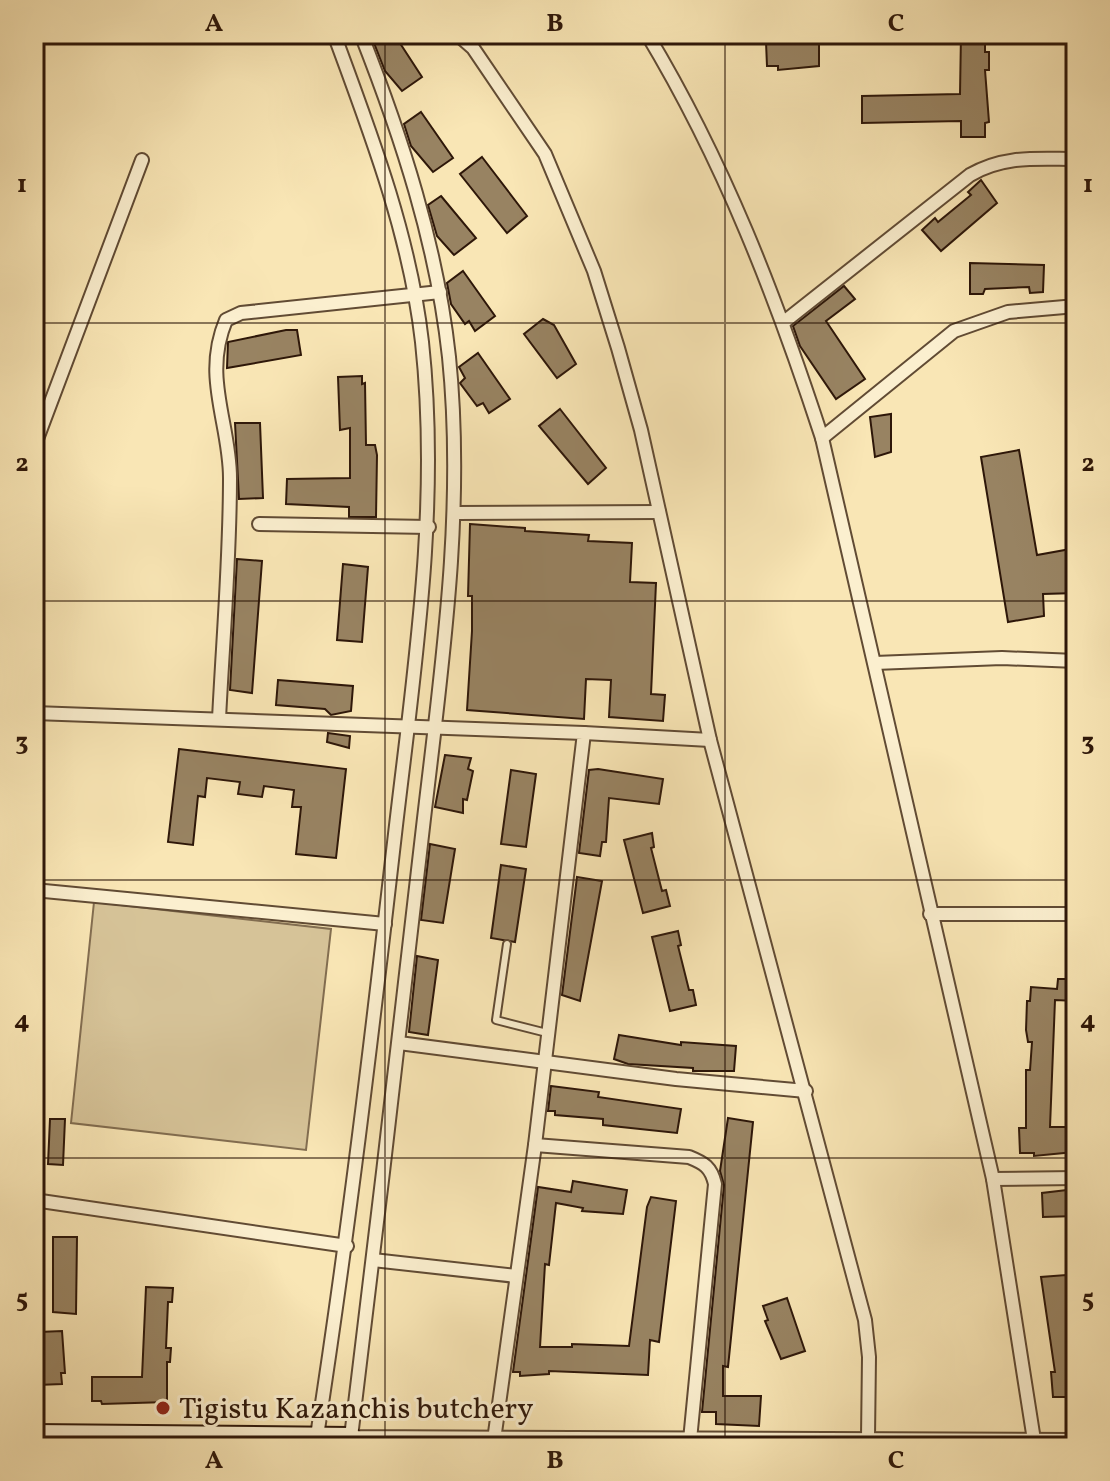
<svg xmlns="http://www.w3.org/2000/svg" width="1110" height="1481" viewBox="0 0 1110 1481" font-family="Vollkorn,serif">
	<rect width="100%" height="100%" fill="#f9e6b5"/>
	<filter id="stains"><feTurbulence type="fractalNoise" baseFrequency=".0025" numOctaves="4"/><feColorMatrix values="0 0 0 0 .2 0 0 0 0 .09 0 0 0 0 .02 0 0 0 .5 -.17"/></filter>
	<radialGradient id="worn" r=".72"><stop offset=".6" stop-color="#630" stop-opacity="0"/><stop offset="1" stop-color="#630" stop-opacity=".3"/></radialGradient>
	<!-- green -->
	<polygon fill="#d6c398" stroke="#826d50" stroke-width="2" points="94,902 331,929 306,1150 71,1123"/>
	<!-- building -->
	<g fill="#988362" stroke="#2e1709" stroke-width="2">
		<polygon points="387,34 394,34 422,77 402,91 385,71 374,43"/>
		<polygon points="961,34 985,34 985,52 989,52 989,70 985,70 989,122 985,123 985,137 961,137 961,121 862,123 862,96 960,94"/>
		<polygon points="819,41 819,66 778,70 778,66 767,66 766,42"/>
		<polygon points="421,112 453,158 433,172 411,146 404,124"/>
		<polygon points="482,157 527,216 507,233 460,174"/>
		<polygon points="981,180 997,203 941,251 922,230 935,218 938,222 971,195 968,192"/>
		<polygon points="441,196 476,238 454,255 437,236 428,205"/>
		<polygon points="970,263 1044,265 1043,292 1030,293 1029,287 985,289 983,294 970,294"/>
		<polygon points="463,271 495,316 475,331 469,321 465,324 451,304 447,283"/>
		<polygon points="844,286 855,299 826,321 865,379 836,399 800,346 793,326"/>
		<polygon points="543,319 554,325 576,364 557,378 524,334"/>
		<polygon points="286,330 297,330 301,355 227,368 228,342"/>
		<polygon points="478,353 510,399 489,413 483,403 477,406 460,383 465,378 459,367"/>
		<polygon points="362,376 362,384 365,383 366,445 375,445 377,455 376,517 349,517 349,507 286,504 287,479 350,478 350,428 340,430 338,377"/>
		<polygon points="560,409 606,468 588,484 539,426"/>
		<polygon points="891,414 891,452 875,457 870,417"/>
		<polygon points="235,423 260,423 263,498 239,499"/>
		<polygon points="1019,450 1037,555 1076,548 1076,593 1043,594 1044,616 1008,622 981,457"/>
		<polygon points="470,524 525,528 525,531 589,535 588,541 632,543 630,582 656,583 651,694 665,695 663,721 609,717 611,680 586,679 584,719 467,710 472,631 472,596 468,596"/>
		<polygon points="237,559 262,561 252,693 230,690"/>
		<polygon points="343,564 368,567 362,642 337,640"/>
		<polygon points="278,680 353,686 351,711 331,715 325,709 276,705"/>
		<polygon points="328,733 350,736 349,748 327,742"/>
		<polygon points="179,749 346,769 336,858 296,854 301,807 292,807 294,790 264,786 262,797 238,794 240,782 207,778 205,797 198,796 193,845 168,842"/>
		<polygon points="445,755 471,758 468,769 473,771 467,800 463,799 463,813 435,807"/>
		<polygon points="598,769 663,779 659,804 609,798 606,842 602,842 600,856 579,853 589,770"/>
		<polygon points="511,770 536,774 526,847 501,844"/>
		<polygon points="652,833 654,847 651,848 662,891 666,890 670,906 643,913 624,840"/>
		<polygon points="430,844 455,849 443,923 421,920"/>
		<polygon points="501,865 526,869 515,942 491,938"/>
		<polygon points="577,877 602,881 580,1001 562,995"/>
		<polygon points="678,931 681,945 678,946 689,990 693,990 696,1005 670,1011 652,937"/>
		<polygon points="417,956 438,960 428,1035 409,1032"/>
		<polygon points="1058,979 1076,979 1076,1001 1055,1000 1050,1127 1074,1127 1074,1152 1034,1156 1034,1153 1020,1153 1019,1128 1026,1128 1026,1070 1030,1070 1032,1042 1028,1042 1026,1030 1027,1001 1030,1001 1031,987 1057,989"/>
		<polygon points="619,1035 681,1045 681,1042 736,1046 734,1071 693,1071 693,1068 628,1064 614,1059"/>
		<polygon points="551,1086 599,1092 598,1097 681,1109 677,1133 603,1125 603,1119 555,1115 555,1111 548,1111"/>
		<polygon points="728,1118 753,1122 728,1367 723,1366 723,1396 761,1396 759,1426 716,1424 716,1412 702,1412 724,1185 720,1171"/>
		<polygon points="50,1119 65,1119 63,1165 48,1164"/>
		<polygon points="573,1181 627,1190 623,1214 582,1211 583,1208 556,1203 549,1265 545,1264 540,1347 572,1347 572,1344 629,1346 647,1207 651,1197 676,1201 659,1342 650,1340 648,1375 549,1371 549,1374 520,1376 520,1372 513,1372 538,1187 571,1192"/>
		<polygon points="1067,1190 1076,1192 1076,1216 1043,1217 1042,1193"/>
		<polygon points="53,1237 77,1237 76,1314 53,1312"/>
		<polygon points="1066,1275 1076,1355 1076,1397 1053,1397 1051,1372 1055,1372 1041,1277"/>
		<polygon points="146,1287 173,1288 172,1302 168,1302 166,1348 171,1348 170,1362 167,1362 167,1402 102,1404 101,1401 92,1401 92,1377 142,1377"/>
		<polygon points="787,1298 805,1351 781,1359 765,1321 768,1320 763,1306"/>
		<polygon points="62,1331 65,1373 61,1373 62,1384 37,1385 39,1332"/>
	</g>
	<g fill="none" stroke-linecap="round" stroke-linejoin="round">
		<defs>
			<polyline id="lane" points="507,944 496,1020 547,1033"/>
			<g id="street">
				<path d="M361,34C402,138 437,246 449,357C465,514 441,671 423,827C400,1030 376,1234 351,1437L1076,1440"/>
				<polyline points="457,34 473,48 545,154 594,271 618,348 641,430 710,740 865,1320 869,1357 868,1437"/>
				<path d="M647,34C724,162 776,297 822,438L993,1179L1034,1440"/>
				<path d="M784,322L970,175C1004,155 1037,159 1076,159"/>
				<polyline points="822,438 954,331 1008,312 1076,306"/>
				<polyline points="34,447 142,160"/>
				<polyline points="456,513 659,512"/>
				<polyline points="259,524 429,527"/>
				<polyline points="875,663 1002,658 1076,661"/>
				<polyline points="34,713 584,733 535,1145 494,1440"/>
				<path d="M219,719C223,639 230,559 230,478C230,423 202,377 226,320L241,313L440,292"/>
				<polyline points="584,733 710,740"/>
				<polyline points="34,890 385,924"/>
				<polyline points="930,914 1076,914"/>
				<polyline points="399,1043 676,1079 806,1091"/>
				<path d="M535,1145L689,1157C704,1163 711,1167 715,1184L690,1440"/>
				<polyline points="993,1179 1076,1178"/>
				<polyline points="34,1200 347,1246"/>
				<polyline points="373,1260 516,1276"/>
				<path d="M317,1436C348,1236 372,1035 395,834C414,670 440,507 422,342C410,236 371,134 334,34"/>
			</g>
			<polyline id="secondary" points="34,1434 351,1437 349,1447"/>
		</defs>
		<!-- lane casing -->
		<use href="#lane" stroke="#614b34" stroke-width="10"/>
		<!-- street casing -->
		<use href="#street" stroke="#614b34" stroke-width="16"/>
		<!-- secondary casing -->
		<use href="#secondary" stroke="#2e1709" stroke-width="22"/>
		<!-- lane -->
		<use href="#lane" stroke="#fbefcf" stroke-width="6"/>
		<!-- street -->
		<use href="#street" stroke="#fbefcf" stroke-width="12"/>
		<!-- secondary -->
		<use href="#secondary" stroke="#fbefcf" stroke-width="18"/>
	</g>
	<!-- grid -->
	<path fill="none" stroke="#2e1709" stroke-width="2" stroke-opacity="0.55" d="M385,34V1447M725,34V1447M34,323H1076M34,601H1076M34,880H1076M34,1158H1076"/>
	<!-- markers -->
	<circle fill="#8f2418" stroke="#fbefcf" stroke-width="3" cx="163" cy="1408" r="8"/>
	<g text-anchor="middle" stroke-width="6" stroke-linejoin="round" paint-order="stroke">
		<!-- poi labels -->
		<g font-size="30" fill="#2e1709" stroke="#fbefcf" text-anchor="start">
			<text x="179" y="1418">Tigistu Kazanchis butchery</text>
		</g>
	</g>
	<!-- margin -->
	<rect width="1110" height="1481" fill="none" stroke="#f9e6b5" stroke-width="88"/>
	<rect x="44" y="44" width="1022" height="1393" fill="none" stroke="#2e1709" stroke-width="3"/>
	<g font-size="26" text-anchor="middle" font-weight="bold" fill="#2e1709">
		<text x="214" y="31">A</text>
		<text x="555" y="31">B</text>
		<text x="896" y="31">C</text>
		<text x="22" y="192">1</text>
		<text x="1088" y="192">1</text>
		<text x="22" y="471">2</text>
		<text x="1088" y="471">2</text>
		<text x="22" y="750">3</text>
		<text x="1088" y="750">3</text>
		<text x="22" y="1028">4</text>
		<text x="1088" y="1028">4</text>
		<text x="22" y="1307">5</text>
		<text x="1088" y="1307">5</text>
		<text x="214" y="1468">A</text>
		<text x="555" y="1468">B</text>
		<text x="896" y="1468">C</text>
	</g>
	<rect width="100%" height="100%" filter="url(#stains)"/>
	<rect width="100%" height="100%" fill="url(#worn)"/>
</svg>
